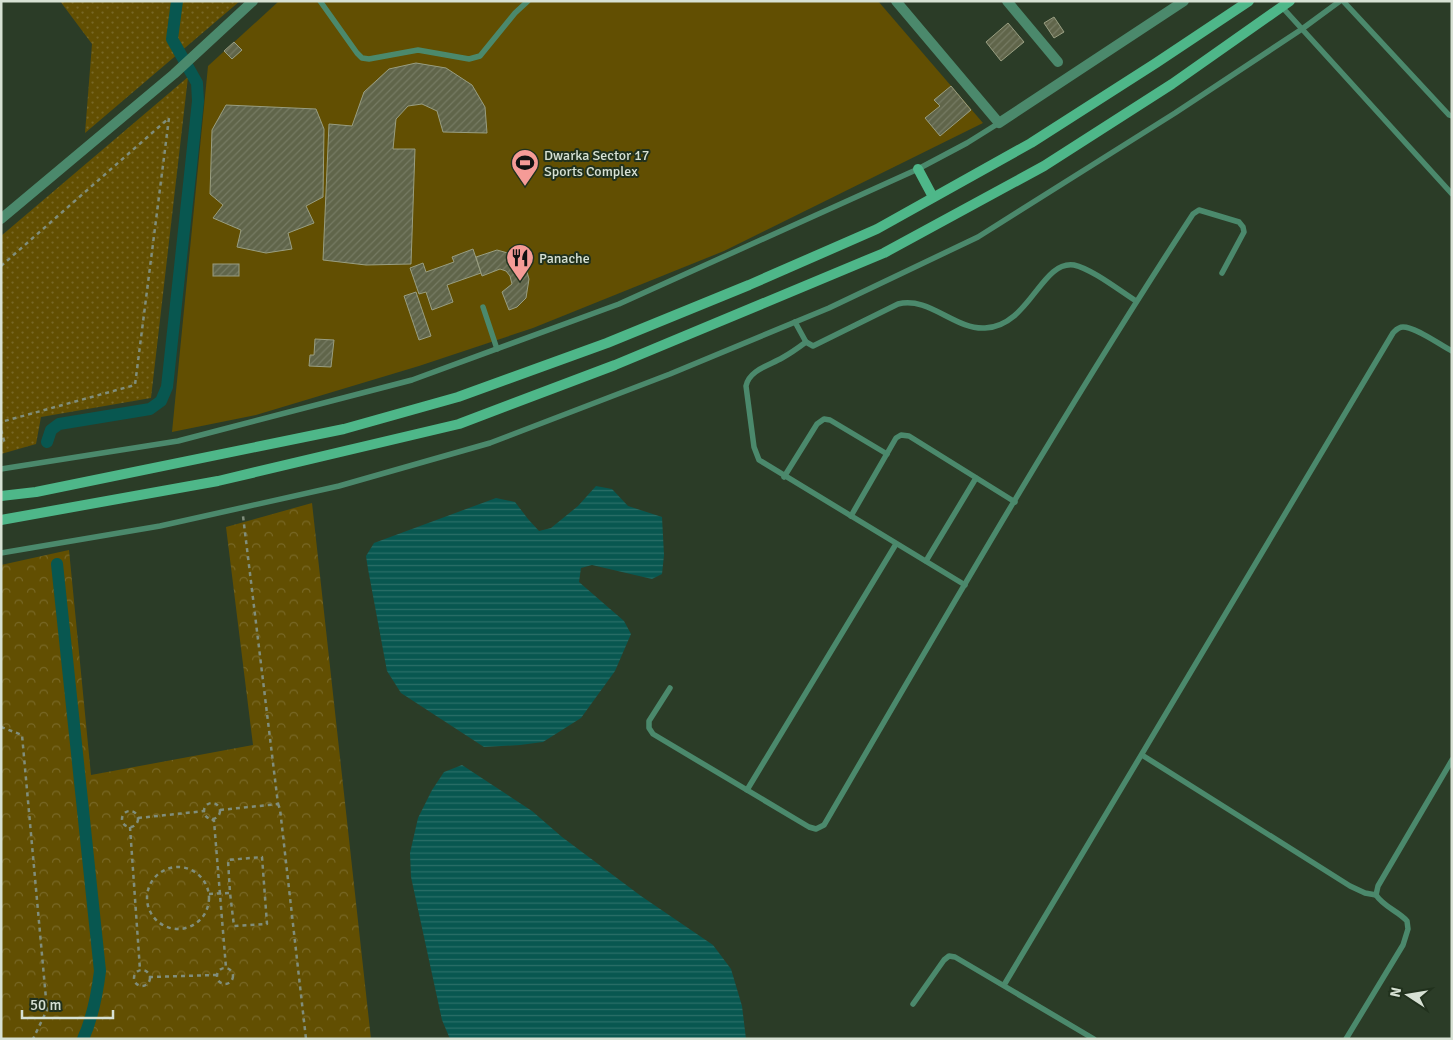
<svg xmlns="http://www.w3.org/2000/svg" width="1453" height="1040" viewBox="0 0 1453 1040" font-family="Signika,sans-serif">
	<defs>
		<pattern id="grass-dots" width="8" height="8" patternUnits="userSpaceOnUse" patternTransform="scale(1.25)"><rect width="8" height="8" fill="#624f02"/><path d="M2 2h.1M6 6h.1" fill="none" stroke="#786826" stroke-width="1.8" stroke-linecap="round"/></pattern>
		<pattern id="forest-crowns" width="20" height="18" patternUnits="userSpaceOnUse" patternTransform="scale(1.25)"><rect width="20" height="18" fill="#624f02"/><path d="M2 6a3 3 0 1 1 6 0M12 15a3 3 0 1 1 6 0" fill="none" stroke="#786826"/></pattern>
		<pattern id="water-rules" width="6" height="5" patternUnits="userSpaceOnUse" patternTransform="scale(1.25)"><rect width="6" height="5" fill="#085750"/><path d="M0 2.5h6" fill="none" stroke="#2b6f68"/></pattern>
		<pattern id="building-hatch" width="6" height="6" patternUnits="userSpaceOnUse" patternTransform="scale(1.25)"><rect width="6" height="6" fill="#60654a"/><path d="M-1 1l2-2M0 6l6-6M5 7l2-2" fill="none" stroke="#767b63"/></pattern>
	</defs>
	<rect width="100%" height="100%" fill="#2b3c27"/>
	<!-- grass -->
	<g fill="url(#grass-dots)">
		<polygon points="60,1 240,1 85,133 92,44"/>
		<polygon points="188,77 151,398 41,417 36,444 1,454 1,236"/>
	</g>
	<!-- forest -->
	<polygon fill="url(#forest-crowns)" points="312,503 371,1039 1,1039 1,565 69,550 91,775 253,745 226,527"/>
	<!-- pitch -->
	<polygon fill="#624f02" points="279,1 878,1 983,123 724,251 533,328 419,366 256,415 172,432 208,66"/>
	<!-- water -->
	<g fill="url(#water-rules)">
		<polygon points="596,486 612,489 628,506 662,517 664,555 662,574 652,579 592,565 581,568 579,582 624,621 631,634 615,671 581,718 543,742 520,745 484,747 401,693 387,671 368,569 366,556 374,543 496,498 515,502 528,519 539,531 551,528 578,506"/>
		<polygon points="462,765 532,811 562,837 641,896 713,945 731,969 742,1006 746,1039 450,1039 442,1020 411,877 410,853 418,818 432,790 444,772"/>
	</g>
	<g fill="none" stroke-linecap="round" stroke-linejoin="round">
		<!-- canal -->
		<g stroke="#085750" stroke-width="12">
			<polyline points="47,442 51,430 59,424 150,409 161,401 167,387 198,101 197,83 172,39 177,1"/>
			<path d="M57,564L100,971C97,995 93,1017 83,1039"/>
		</g>
	</g>
	<!-- building -->
	<g fill="url(#building-hatch)" stroke="#999e81">
		<polygon points="1054,17 1064,32 1054,38 1044,23"/>
		<polygon points="1008,23 1024,42 1001,61 986,42"/>
		<polygon points="234,42 242,50 232,59 224,51"/>
		<polygon points="416,63 446,68 472,85 485,107 487,133 443,132 437,111 422,104 408,106 396,119 393,149 415,149 411,264 366,265 323,260 329,124 352,126 364,92 389,69"/>
		<polygon points="951,86 971,110 940,136 925,118 940,106 934,100"/>
		<polygon points="226,105 316,109 324,129 323,197 306,206 314,223 288,233 292,249 266,253 237,247 241,230 213,218 223,205 210,194 212,130"/>
		<polygon points="473,249 481,273 447,285 453,302 432,310 426,292 419,294 410,268 423,263 426,272 454,262 452,257"/>
		<polygon points="497,250 515,255 525,265 529,279 526,298 517,307 509,310 502,292 512,284 510,276 506,271 500,269 482,276 476,257"/>
		<rect x="213" y="264" width="26" height="12"/>
		<polygon points="416,292 431,336 419,340 404,296"/>
		<polygon points="315,339 334,340 331,367 309,366 310,355 314,355"/>
	</g>
	<g fill="none" stroke-linecap="round" stroke-linejoin="round">
		<!-- path -->
		<g stroke="#808e7c" stroke-width="2.5" stroke-dasharray="4 4" stroke-linecap="butt">
			<polyline points="1,266 169,118 135,385 1,422"/>
			<polyline points="1,430 5,444"/>
			<polyline points="1,727 22,735 47,1010 33,1039"/>
			<circle cx="212" cy="811" r="8"/>
			<polyline points="278,804 280,809 306,1039"/>
			<polyline points="220,810 278,804 243,516"/>
			<circle cx="130" cy="819" r="8"/>
			<polyline points="138,818 205,811"/>
			<polyline points="212,819 214,821 226,968"/>
			<polyline points="130,827 140,970"/>
			<circle cx="178" cy="898" r="31"/>
			<polyline points="209,894 230,893 228,860 262,857 267,924 234,926 230,893"/>
			<circle cx="225" cy="976" r="8"/>
			<circle cx="142" cy="978" r="8"/>
			<polyline points="149,977 217,975"/>
		</g>
		<!-- lane -->
		<g stroke="#4b896c" stroke-width="5.5">
			<polyline points="320,1 357,53 362,58 369,59 418,50 469,59 480,56 515,13 528,1"/>
			<polyline points="1343,1 1449,115 1452,116"/>
			<polyline points="1282,7 1452,194"/>
			<polyline points="483,307 497,349"/>
			<path d="M795,322L806,342L813,346L898,304C929,296 955,330 985,328C1030,326 1041,260 1074,265C1092,269 1120,291 1136,301"/>
			<path d="M806,342C798,348 791,353 782,358C770,365 749,370 746,386L754,447L759,460L965,585"/>
			<polyline points="1,469 178,441 412,380 619,304 918,169 967,143 999,123"/>
			<polyline points="784,477 817,424 824,419 830,420 887,454"/>
			<polyline points="851,516 896,438 901,435 909,436 1015,502"/>
			<polyline points="1,553 160,526 339,486 490,443 670,374 829,308 978,237 1175,113 1302,29 1340,1"/>
			<polyline points="926,561 976,478"/>
			<path d="M670,688L649,721V728L653,734L809,827L816,829L824,825C944,619 1063,413 1193,214L1199,210L1239,222L1243,227L1244,232L1222,273"/>
			<polyline points="1142,755 1350,886 1365,893 1376,895"/>
			<polyline points="747,790 896,544"/>
			<path d="M1004,985L1393,333C1396,330 1398,327 1403,327C1416,327 1440,345 1452,351"/>
			<polyline points="913,1004 944,960 949,956 955,957 1094,1039"/>
			<path d="M1346,1039L1403,945L1408,929L1407,921C1398,911 1384,907 1376,895L1378,886L1452,760"/>
		</g>
		<!-- street -->
		<g stroke="#4b896c" stroke-width="10">
			<polyline points="896,1 999,123 1184,1"/>
			<polyline points="1007,1 1058,62"/>
			<polyline points="1,219 174,74 253,1"/>
		</g>
		<!-- secondary -->
		<g stroke="#4eb789" stroke-width="10">
			<polyline points="918,169 933,197"/>
			<polyline points="1,496 36,492 344,429 458,397 607,343 749,285 877,229 1031,143 1156,63 1249,1"/>
			<polyline points="1,520 218,481 459,424 615,365 884,253 1044,166 1172,84 1290,1"/>
		</g>
	</g>
	<!-- icons -->
	<defs>
		<symbol id="stadium-pin" viewBox="-11 -11 22 30"><path d="M0 17L-7.5 6A9.5 9.5 0 1 1 7.5 6Z" fill="#f59b97" stroke="#21311d"/><path d="M0-5a6.5 5 0 1 0 0 10a6.5 5 0 1 0 0-10ZM-3.5-1.8h7v3.6h-7Z" fill="#111"/></symbol>
		<symbol id="restaurant-pin" viewBox="-11 -11 22 30"><path d="M0 17L-7.5 6A9.5 9.5 0 1 1 7.5 6Z" fill="#f59b97" stroke="#21311d"/><path d="M-5-6h1v4h1v-4h1v4h1v-4h1v5L-1.5 .5V6h-2V.5L-5-1ZM5-6V6H3V1.5H1.5Q1.5-4 5-6Z" fill="#111"/></symbol>
	</defs>
	<g fill-rule="evenodd">
		<use href="#stadium-pin" x="509" y="147" width="32" height="43"/>
		<use href="#restaurant-pin" x="504" y="242" width="32" height="43"/>
	</g>
	<g text-anchor="middle" stroke-width="4" stroke-linejoin="round" paint-order="stroke">
		<!-- poi labels -->
		<g font-size="14" fill="#d7e1d4" stroke="#21311d" text-anchor="start">
			<text x="544" y="160">Dwarka Sector 17<tspan x="544" dy="16">Sports Complex</tspan></text>
			<text x="539" y="263">Panache</text>
		</g>
	</g>
	<!-- border -->
	<rect width="1453" height="1040" fill="none" stroke="#d7e1d4" stroke-width="5"/>
	<!-- north arrow -->
	<g transform="translate(1408 995) rotate(282)" stroke="#21311d" stroke-width="4" paint-order="stroke">
	<path d="M0-4L9 19L0 12L-9 19Z" fill="#d7e1d4"/>
	<text y="-8" font-size="14" font-weight="bold" text-anchor="middle" fill="#d7e1d4">N</text>
	</g>
	<!-- scale -->
	<path d="M22 1010v8h91v-8" fill="none" stroke="#d7e1d4" stroke-width="2.5"/>
	<text x="30" y="1010" font-size="15" fill="#d7e1d4" stroke="#21311d" stroke-width="4" paint-order="stroke">50 m</text>
</svg>
